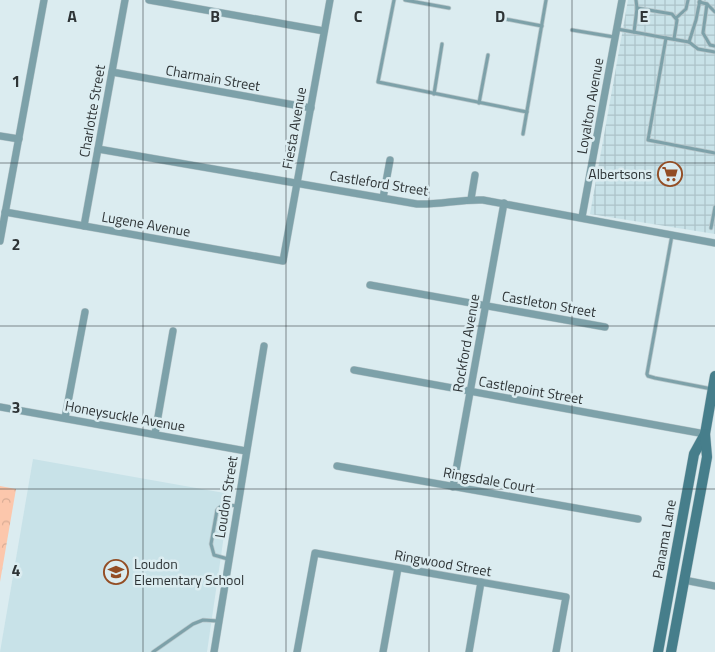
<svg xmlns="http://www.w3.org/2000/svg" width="715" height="652" viewBox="0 0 715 652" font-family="'Titillium Web',sans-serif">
	<defs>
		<pattern id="industrial-grid" width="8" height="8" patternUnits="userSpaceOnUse" patternTransform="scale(1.25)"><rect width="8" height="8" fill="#c8e2e8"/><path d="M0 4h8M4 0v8" fill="none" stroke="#acc2c8"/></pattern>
		<pattern id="forest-crowns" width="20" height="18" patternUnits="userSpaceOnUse" patternTransform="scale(1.25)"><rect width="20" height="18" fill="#fcc7ac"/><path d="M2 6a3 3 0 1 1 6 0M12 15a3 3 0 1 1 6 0" fill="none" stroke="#d8ac95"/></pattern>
	</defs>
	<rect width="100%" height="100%" fill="#dbecf0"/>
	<!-- built -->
	<polygon fill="#c8e2e8" points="33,459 230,494 207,652 0,652"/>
	<!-- industrial -->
	<polygon fill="url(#industrial-grid)" points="628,0 715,0 715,234 590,214"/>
	<!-- forest -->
	<polygon fill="url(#forest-crowns)" points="0,486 16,489 0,582"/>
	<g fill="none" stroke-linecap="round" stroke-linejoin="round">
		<defs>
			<g id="lane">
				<polyline points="394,0 378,82 527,112"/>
				<polyline points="405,0 449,8"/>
				<polyline points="636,0 637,8"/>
				<polyline points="700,0 696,20 689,42 666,38 648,140 715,153"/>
				<polyline points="699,2 707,4 715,12"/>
				<polyline points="707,4 703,33 710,45 715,46"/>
				<polyline points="676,18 686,9 688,0"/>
				<polyline points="505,19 542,26"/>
				<polyline points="617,29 666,38"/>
				<polyline points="572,30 614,37"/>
				<polyline points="634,32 637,8 672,14 677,20 674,39"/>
				<polyline points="689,42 698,49 715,52"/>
				<polyline points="434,94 442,44"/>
				<polyline points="479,103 488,55"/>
				<polyline points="523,134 546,0"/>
				<polyline points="711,228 715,207"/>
				<polyline points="672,235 647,374 648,376 655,378 712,389"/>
				<path d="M228,559L214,555L211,544L217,510C222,503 229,505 237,506"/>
				<polyline points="153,652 193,624 203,620 218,621"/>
			</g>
			<g id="street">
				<polyline points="149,0 324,31"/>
				<polyline points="112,72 311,108"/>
				<polyline points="0,136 19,139"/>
				<path d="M98,149L417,204C439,205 461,199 483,200L715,243"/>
				<polyline points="383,198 390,160"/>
				<polyline points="471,199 475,175"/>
				<polyline points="5,212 283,261 330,0"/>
				<polyline points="582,217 622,0"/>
				<polyline points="84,226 125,0"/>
				<polyline points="0,241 44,0"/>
				<polyline points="370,285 605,327"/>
				<polyline points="354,370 705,434"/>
				<polyline points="0,407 246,451"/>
				<polyline points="65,418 85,312"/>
				<polyline points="155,434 173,331"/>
				<polyline points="337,466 638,519"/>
				<polyline points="453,487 504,203"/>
				<polyline points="684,580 715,586"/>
				<polyline points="214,652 264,346"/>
				<polyline points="297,652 315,553 566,597 556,652"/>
				<polyline points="383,652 398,568"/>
				<polyline points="469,652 481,582"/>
			</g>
			<g id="secondary">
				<polyline points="658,652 694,454 705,434 715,376"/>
				<polyline points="671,652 707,457 705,434"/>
			</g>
		</defs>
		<!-- lane casing -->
		<use href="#lane" stroke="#b8c7cb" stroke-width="4.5"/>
		<!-- street casing -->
		<use href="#street" stroke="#b8c7cb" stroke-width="8"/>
		<!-- secondary casing -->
		<use href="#secondary" stroke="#b8c7cb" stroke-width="11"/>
		<!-- lane -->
		<use href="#lane" stroke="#7da1a9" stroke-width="3"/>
		<!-- street -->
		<use href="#street" stroke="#7da1a9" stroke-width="7"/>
		<!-- secondary -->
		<use href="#secondary" stroke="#467e8b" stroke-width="10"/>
	</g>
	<!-- grid -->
	<path fill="none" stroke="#2e3436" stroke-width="1" stroke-opacity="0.55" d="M143,0V652M286,0V652M429,0V652M572,0V652M0,163H715M0,326H715M0,489H715"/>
	<!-- icons -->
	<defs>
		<symbol id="supermarket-ring" viewBox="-11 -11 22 22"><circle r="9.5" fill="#dbecf0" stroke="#934d24" stroke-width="1.5"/><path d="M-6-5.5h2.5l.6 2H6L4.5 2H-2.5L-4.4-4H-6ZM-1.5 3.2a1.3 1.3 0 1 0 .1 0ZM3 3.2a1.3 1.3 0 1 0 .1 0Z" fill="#934d24"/></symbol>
		<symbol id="school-ring" viewBox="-11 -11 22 22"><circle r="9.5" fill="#dbecf0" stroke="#934d24" stroke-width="1.5"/><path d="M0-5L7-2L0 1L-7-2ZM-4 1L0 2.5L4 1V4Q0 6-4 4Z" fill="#934d24"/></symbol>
	</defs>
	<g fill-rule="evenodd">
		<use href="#supermarket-ring" x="656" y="160" width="28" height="28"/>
		<use href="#school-ring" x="102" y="558" width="28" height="28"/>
	</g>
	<g text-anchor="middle" stroke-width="5" stroke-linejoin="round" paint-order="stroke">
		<!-- street labels -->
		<g font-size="14" fill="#2e3436" stroke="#dbecf0">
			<text transform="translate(213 78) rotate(10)" y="5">Charmain Street</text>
			<text transform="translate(590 106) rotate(-80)" y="5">Loyalton Avenue</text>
			<text transform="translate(92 111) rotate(-80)" y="5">Charlotte Street</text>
			<text transform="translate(294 128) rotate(-80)" y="5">Fiesta Avenue</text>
			<text transform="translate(379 183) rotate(9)" y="5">Castleford Street</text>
			<text transform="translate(146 224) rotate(10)" y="5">Lugene Avenue</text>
			<text transform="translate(549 304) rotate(10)" y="5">Castleton Street</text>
			<text transform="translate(466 343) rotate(-80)" y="5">Rockford Avenue</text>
			<text transform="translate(531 390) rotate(10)" y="5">Castlepoint Street</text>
			<text transform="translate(125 416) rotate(10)" y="5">Honeysuckle Avenue</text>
			<text transform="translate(489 480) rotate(10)" y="5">Ringsdale Court</text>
			<text transform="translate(226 497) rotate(-81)" y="5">Loudon Street</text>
			<text transform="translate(664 539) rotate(-80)" y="5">Panama Lane</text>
			<text transform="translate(443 563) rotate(10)" y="5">Ringwood Street</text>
		</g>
		<!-- poi labels -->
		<g font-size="14" fill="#2e3436" stroke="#dbecf0" text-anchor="end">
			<text x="652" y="179">Albertsons</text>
			<text x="134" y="569" text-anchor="start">Loudon<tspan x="134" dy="16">Elementary School</tspan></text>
		</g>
	</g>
	<g font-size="16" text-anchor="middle" font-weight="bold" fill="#2e3436" stroke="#dbecf0" stroke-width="5" stroke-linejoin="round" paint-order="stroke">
		<text x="72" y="22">A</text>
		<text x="215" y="22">B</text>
		<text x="358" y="22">C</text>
		<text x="500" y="22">D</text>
		<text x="644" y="22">E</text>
		<text x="16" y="87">1</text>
		<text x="16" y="250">2</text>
		<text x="16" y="413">3</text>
		<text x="16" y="576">4</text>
	</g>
</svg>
